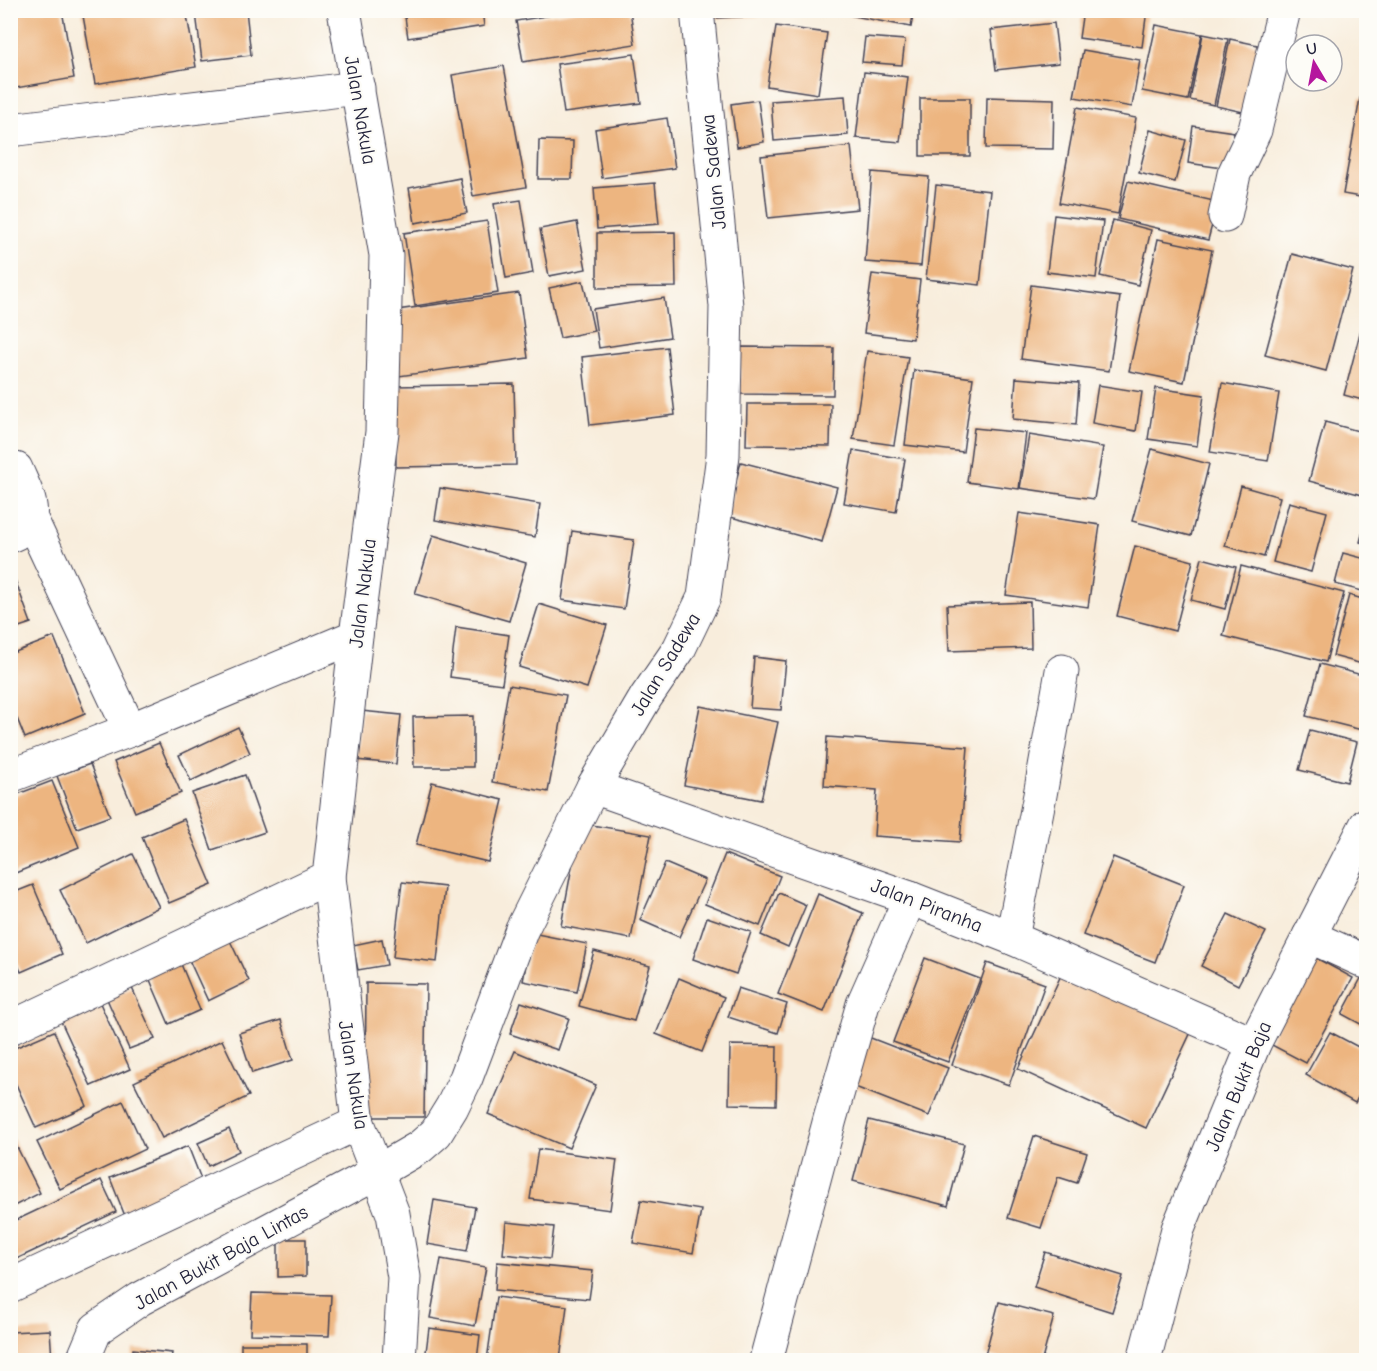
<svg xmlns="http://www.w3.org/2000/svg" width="1377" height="1371" viewBox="0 0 1377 1371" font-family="'Comic Neue',sans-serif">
	<rect width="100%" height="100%" fill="#fdfcf7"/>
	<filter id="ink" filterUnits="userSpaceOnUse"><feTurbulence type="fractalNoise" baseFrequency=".0167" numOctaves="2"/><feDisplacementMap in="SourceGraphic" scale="12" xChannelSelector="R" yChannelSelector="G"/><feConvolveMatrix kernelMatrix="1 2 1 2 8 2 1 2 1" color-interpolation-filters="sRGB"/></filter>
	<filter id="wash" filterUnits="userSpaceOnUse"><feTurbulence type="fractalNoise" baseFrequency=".008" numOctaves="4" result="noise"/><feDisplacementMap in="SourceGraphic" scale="24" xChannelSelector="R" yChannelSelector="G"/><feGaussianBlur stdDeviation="1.35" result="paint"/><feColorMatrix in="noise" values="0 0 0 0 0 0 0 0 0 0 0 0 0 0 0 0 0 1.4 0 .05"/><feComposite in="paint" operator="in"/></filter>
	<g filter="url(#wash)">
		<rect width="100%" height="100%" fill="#f8eddc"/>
		<g id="blocks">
			<!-- building -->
			<g fill="#edb580">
				<polygon points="10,10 62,10 74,78 16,88 10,54"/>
				<polygon points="82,10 186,10 196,67 95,84"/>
				<polygon points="215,10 246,10 251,55 202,61 196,13"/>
				<polygon points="404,10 482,10 484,26 408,38"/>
				<polygon points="581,10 630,10 635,44 523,62 516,21"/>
				<polygon points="716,10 808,10 808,14 716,18"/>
				<polygon points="838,10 914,10 911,27 838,13"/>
				<polygon points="1083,10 1147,10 1142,47 1079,38"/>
				<polygon points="1054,23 1059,63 996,70 991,30"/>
				<polygon points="1156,25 1202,34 1188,100 1142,91"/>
				<polygon points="776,26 827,33 818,94 767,86"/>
				<polygon points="1203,34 1228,39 1214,105 1190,100"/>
				<polygon points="865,37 905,40 902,65 862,62"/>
				<polygon points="1230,39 1267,47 1252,114 1216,106"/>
				<polygon points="1083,50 1140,60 1132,107 1074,97"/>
				<polygon points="634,54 641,103 564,113 557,64"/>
				<polygon points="504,66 526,187 473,196 452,75"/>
				<polygon points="864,72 908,77 900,142 856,138"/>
				<polygon points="845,96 848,135 774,141 771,101"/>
				<polygon points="987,97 1054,99 1053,149 986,148"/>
				<rect x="920" y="98" width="50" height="58"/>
				<polygon points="1360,98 1366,99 1366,198 1343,194"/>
				<polygon points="758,100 764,142 737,147 731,104"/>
				<polygon points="1077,107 1136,118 1118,214 1059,203"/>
				<polygon points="667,118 675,168 602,178 595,129"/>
				<polygon points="1193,126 1234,132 1229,169 1188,163"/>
				<polygon points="1150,130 1186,140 1175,182 1139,173"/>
				<polygon points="539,140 573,141 572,179 538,179"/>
				<polygon points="851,146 858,209 768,218 761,156"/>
				<polygon points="872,172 929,177 921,266 865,262"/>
				<polygon points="460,178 467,213 415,223 409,188"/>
				<polygon points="1128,181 1218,202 1208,240 1118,219"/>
				<polygon points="655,183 659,224 597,229 594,188"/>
				<polygon points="936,185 990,191 980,285 926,279"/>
				<polygon points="521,200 533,273 506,278 494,204"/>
				<polygon points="1054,215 1103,221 1096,278 1047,272"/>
				<polygon points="1113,220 1151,230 1138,285 1100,276"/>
				<polygon points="487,221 498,293 415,306 404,233"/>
				<polygon points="577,222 586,269 549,276 540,229"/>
				<polygon points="675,232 676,287 597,288 597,233"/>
				<polygon points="1158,239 1212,250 1184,382 1129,371"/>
				<polygon points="1292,254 1353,270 1326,371 1265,355"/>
				<polygon points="872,274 920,280 913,339 864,333"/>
				<polygon points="583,281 594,331 560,338 549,288"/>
				<polygon points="1031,285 1120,297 1109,371 1021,359"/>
				<polygon points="519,293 528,358 399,376 390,311"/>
				<polygon points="664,298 670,337 599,348 593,309"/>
				<polygon points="1361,329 1366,330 1366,401 1344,395"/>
				<polygon points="667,347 675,415 590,425 582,357"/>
				<polygon points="740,347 834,348 833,395 740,394"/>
				<polygon points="867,351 908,357 894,445 853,439"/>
				<polygon points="914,370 973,378 963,452 905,445"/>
				<polygon points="1016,378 1079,383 1076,425 1013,419"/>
				<polygon points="1222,383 1279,393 1268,461 1210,452"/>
				<polygon points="514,384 516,465 396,467 395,386"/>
				<polygon points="1098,385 1142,392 1136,431 1092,423"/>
				<polygon points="1156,388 1204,395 1197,446 1148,439"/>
				<polygon points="747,404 831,404 830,446 746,445"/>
				<polygon points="1325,422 1366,433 1366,496 1309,481"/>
				<polygon points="974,428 1026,433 1019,489 967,482"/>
				<polygon points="1029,435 1103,447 1094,499 1020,488"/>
				<polygon points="1152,449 1209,464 1191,536 1132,521"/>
				<polygon points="853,450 905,459 896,512 844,503"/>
				<polygon points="741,462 837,487 822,542 727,516"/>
				<polygon points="1241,486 1280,497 1264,557 1225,546"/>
				<polygon points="440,488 540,504 535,537 435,520"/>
				<polygon points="1289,502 1327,512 1311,572 1273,562"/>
				<polygon points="1019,513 1100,525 1088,607 1006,595"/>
				<polygon points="1366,520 1366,544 1360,542"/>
				<polygon points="572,531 634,540 624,609 562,600"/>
				<polygon points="433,535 526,563 509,621 415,594"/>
				<polygon points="1135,546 1193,561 1175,631 1117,616"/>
				<polygon points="1343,553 1366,559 1366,592 1335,584"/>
				<polygon points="1202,558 1236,567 1225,609 1191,600"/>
				<polygon points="10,566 31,623 10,630"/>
				<polygon points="1241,566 1344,593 1326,662 1223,636"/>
				<polygon points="1349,595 1366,600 1366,665 1333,656"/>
				<polygon points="1030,602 1031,648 949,651 947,605"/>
				<polygon points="539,604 607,625 587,688 519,667"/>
				<polygon points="456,627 509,635 502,684 450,677"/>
				<polygon points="54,637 85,713 25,738 10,701 10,654"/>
				<polygon points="754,657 786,661 781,710 750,708"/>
				<polygon points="1320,664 1366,676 1366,731 1306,716"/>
				<polygon points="509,685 566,695 548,792 492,782"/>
				<polygon points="700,706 778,722 761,800 684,785"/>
				<polygon points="361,711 401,715 396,764 356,760"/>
				<polygon points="473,716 473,767 414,767 413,717"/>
				<polygon points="238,727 250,753 191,781 179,755"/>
				<polygon points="1310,730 1357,742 1347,782 1299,770"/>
				<polygon points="827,737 968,747 960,842 874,836 877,790 824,786"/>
				<polygon points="159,743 181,793 135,812 114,762"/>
				<polygon points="90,764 110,816 77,828 57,776"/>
				<polygon points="245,775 265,832 212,850 192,793"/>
				<polygon points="52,781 79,847 13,874 10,868 10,797"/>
				<polygon points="432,782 503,800 488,862 416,845"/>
				<polygon points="184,819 212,885 169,903 142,837"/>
				<polygon points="580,823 651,835 631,939 561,926"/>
				<polygon points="133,854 159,907 86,943 60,890"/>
				<polygon points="725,854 780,876 760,926 705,904"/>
				<polygon points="1113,857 1184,885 1155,962 1083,935"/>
				<polygon points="665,863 705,880 679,937 640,920"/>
				<polygon points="402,882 445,887 437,962 393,957"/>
				<polygon points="33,885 62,954 21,972 10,947 10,894"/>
				<polygon points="779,893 806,905 788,947 761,935"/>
				<polygon points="818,894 863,913 824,1012 778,994"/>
				<polygon points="1228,914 1266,932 1238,985 1201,966"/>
				<polygon points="707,917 751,932 736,974 693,959"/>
				<polygon points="225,930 249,981 208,1001 184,949"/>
				<polygon points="532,933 587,944 577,992 523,981"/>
				<polygon points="382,939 387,965 358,970 353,945"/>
				<polygon points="594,951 650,966 634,1021 579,1006"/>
				<polygon points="176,952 200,1010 169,1024 144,966"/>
				<polygon points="925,958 980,979 948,1062 893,1042"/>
				<polygon points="1316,958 1353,978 1306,1063 1268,1043"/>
				<polygon points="987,963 1045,984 1009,1085 952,1065"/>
				<polygon points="1366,969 1366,1027 1342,1014"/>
				<polygon points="1062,973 1191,1032 1146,1128 1018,1069"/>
				<polygon points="679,978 724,997 702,1052 656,1034"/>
				<polygon points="366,983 426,984 424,1117 365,1117"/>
				<polygon points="132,988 155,1039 129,1049 107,999"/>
				<polygon points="738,988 787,1004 778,1033 728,1017"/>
				<polygon points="99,1001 130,1069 91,1086 60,1019"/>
				<polygon points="521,1002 569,1018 558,1050 510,1034"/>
				<polygon points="281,1020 293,1060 252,1073 239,1033"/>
				<polygon points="54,1031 87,1106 36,1128 10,1071 10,1050"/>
				<polygon points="1330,1032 1366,1051 1366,1082 1355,1103 1306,1075"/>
				<polygon points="863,1035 948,1068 929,1116 845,1083"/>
				<polygon points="222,1040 249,1096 162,1138 134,1082"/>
				<polygon points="730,1045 777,1046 776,1105 729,1104"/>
				<polygon points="515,1051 596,1085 569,1148 488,1114"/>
				<polygon points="123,1101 145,1149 60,1189 37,1142"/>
				<polygon points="869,1120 964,1144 948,1206 853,1181"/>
				<polygon points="229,1129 239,1151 208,1166 198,1143"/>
				<polygon points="1034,1136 1087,1153 1077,1183 1058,1177 1041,1228 1008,1218"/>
				<polygon points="12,1137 40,1193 10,1208 10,1138"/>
				<polygon points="188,1146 203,1184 125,1216 110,1178"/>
				<polygon points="538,1149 617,1160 610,1210 530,1199"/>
				<polygon points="101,1180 116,1212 10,1262 10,1223"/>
				<polygon points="434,1200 475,1207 467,1251 427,1244"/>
				<polygon points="641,1200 701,1210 693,1253 633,1243"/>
				<polygon points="506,1222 554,1227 550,1259 503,1254"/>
				<polygon points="278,1239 306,1239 306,1276 278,1277"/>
				<polygon points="1045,1252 1123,1276 1112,1312 1034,1287"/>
				<polygon points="441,1259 486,1267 475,1326 430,1318"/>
				<polygon points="497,1262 593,1271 589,1299 495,1290"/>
				<polygon points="252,1293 331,1295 329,1336 250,1334"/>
				<polygon points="496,1297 567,1306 560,1360 487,1360"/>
				<polygon points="999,1302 1054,1316 1042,1360 1006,1360 985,1355"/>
				<polygon points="429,1328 480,1335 477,1360 425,1360"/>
				<polygon points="50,1330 52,1360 10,1360 10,1332"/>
				<rect x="241" y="1344" width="66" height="16"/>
				<polygon points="133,1349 172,1353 171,1360 132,1360"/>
			</g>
		</g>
	</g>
	<g filter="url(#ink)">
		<use href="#blocks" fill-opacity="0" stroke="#424053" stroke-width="1.5"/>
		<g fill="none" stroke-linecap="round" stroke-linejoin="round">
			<defs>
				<g id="street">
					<polyline points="344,10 386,255 382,432 356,636 329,877 358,1123 393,1214 404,1277 399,1360"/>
					<polyline points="10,130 358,88"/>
					<polyline points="1225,216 1234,174 1255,130 1284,10"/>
					<path d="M10,471L16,469C27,495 45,522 10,536"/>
					<polyline points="31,519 130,730"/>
					<polyline points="10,776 130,730 356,636"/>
					<polyline points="593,787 910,898 1012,938 1254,1044"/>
					<polyline points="1309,936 1366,962"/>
					<polyline points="1012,938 1040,795 1062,671"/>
					<polyline points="10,1028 329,877"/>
					<polyline points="10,1286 358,1123"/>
					<polyline points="83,1360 96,1329 140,1299 377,1172 420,1147 436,1133 452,1107 466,1078 522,929 593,787 646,697 679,649 704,597 723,455 726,306 697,10"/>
					<polyline points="766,1360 830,1119 863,1004 910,898"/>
				</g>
				<polyline id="secondary" points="1144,1360 1178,1229 1254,1044 1366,825"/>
			</defs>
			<!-- street casing -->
			<use href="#street" stroke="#424053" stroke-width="35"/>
			<!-- secondary casing -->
			<use href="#secondary" stroke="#424053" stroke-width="35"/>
			<!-- street -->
			<use href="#street" stroke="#fff" stroke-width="33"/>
			<!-- secondary -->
			<use href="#secondary" stroke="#fff" stroke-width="33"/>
		</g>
	</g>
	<g text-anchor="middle" stroke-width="4.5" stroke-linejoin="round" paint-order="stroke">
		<!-- street labels -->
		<g font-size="20" fill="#22223b" stroke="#fdfcf7">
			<text transform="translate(361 110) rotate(80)" y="7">Jalan Nakula</text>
			<text transform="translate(713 172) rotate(-96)" y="7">Jalan Sadewa</text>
			<text transform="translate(362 593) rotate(-83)" y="7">Jalan Nakula</text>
			<text transform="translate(665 664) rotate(-59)" y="7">Jalan Sadewa</text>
			<text transform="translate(927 905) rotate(21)" y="7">Jalan Piranha</text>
			<text transform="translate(354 1075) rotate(81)" y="7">Jalan Nakula</text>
			<text transform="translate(1238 1086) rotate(-67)" y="7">Jalan Bukit Baja</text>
			<text transform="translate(221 1257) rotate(-29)" y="7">Jalan Bukit Baja Lintas</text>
		</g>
	</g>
	<!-- margin -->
	<rect width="1377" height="1371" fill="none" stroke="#fdfcf7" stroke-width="36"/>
	<!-- north arrow -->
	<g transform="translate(1314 63) rotate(350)"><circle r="28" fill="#fdfcf7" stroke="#a5a5ac" stroke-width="1.5"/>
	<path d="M0-4.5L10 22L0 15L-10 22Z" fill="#b5179e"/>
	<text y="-9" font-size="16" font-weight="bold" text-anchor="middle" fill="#22223b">U</text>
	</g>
</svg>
